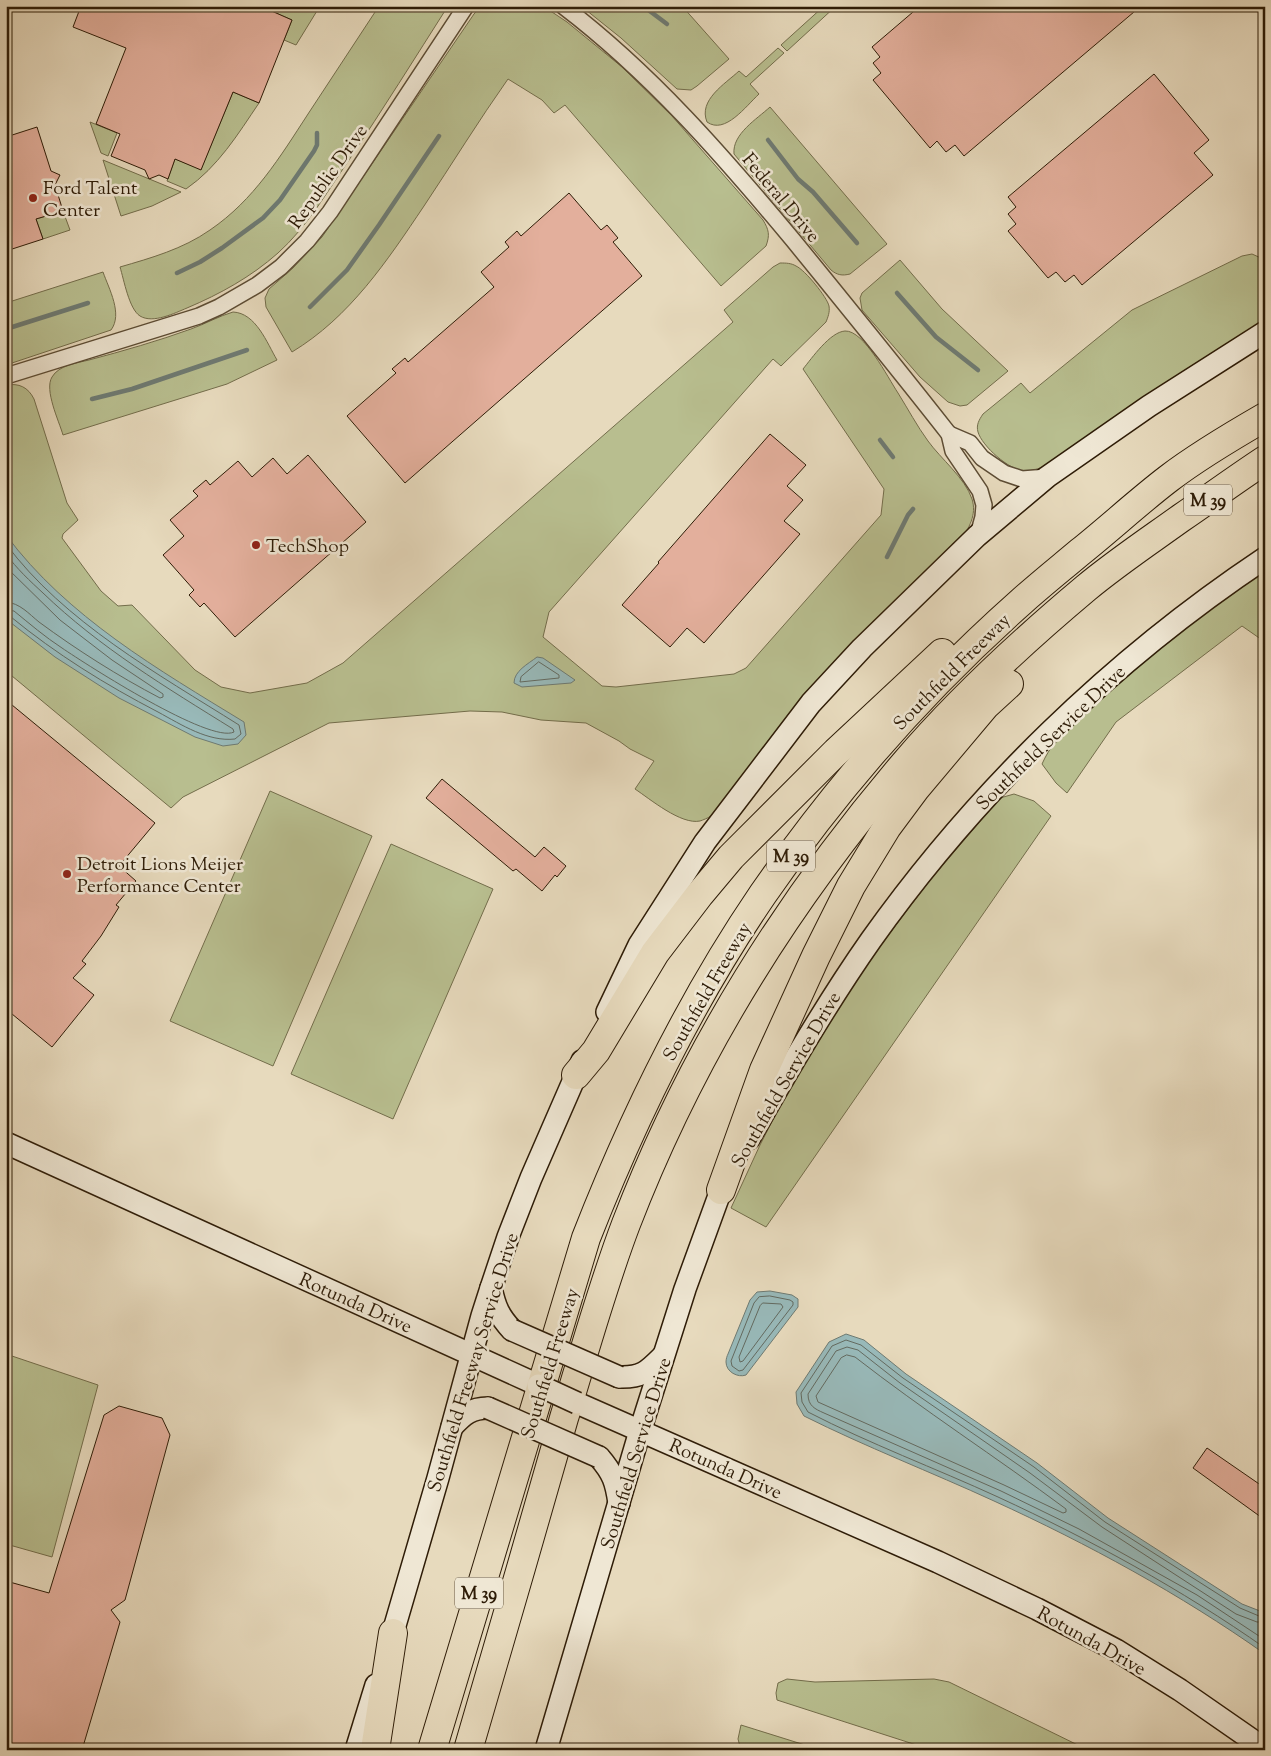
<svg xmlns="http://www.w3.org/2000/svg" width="1271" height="1756" viewBox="0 0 1271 1756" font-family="'Sorts Mill Goudy',serif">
	<rect width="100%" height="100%" fill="#e7dabd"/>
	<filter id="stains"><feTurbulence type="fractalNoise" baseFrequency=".004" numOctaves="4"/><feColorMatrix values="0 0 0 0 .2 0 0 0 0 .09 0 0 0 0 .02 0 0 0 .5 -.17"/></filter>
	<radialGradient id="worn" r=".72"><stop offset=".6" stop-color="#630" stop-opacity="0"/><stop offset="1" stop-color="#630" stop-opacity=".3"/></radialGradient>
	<!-- green -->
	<g fill="#b8be8f" stroke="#736d4b">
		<polygon points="268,6 320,6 296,45 284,40 292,20 267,9"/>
		<path d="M379,6H448C415,58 383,109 349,160C327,192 307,227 278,253C251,277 220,294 187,308C175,313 153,324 140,316C129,309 124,280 120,267C151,258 183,249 210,230C254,200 280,157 308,114C332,78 355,42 379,6Z"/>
		<path d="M481,6H543L567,22L622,67L672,116L763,220C769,230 770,235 766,246L721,286L565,105L554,113L542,100L508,79C479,120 452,164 424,206C387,261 350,317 292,352L266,307L265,298L269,289L293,268L322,237L474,14Z"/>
		<polygon points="581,6 682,6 729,59 697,86 691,90 677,89 621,38"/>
		<polygon points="824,6 836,6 787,51 781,45"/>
		<path d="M778,48L784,53L750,84L759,94C746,106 725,135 707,122C698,100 725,84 739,71L746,77Z"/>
		<path d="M233,92L259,103C238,134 218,167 186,189L167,181L175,159L201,169Z"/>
		<path d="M770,107L887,244L850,274C842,276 837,275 831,270L734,154C732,134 757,119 770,107Z"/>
		<polygon points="90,122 117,133 108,156 101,153"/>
		<polygon points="103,160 181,192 152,206 121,216"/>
		<polygon points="63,211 70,230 43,239 36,219"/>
		<path d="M1252,254L1261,258L1265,256V321C1190,364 1120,413 1050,464C1042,468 1034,471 1024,471C1009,470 982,446 978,432C976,425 979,420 983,414L1021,383L1030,393L1132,310L1242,256Z"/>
		<polygon points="900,260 942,309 1008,371 967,405 960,406 948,402 920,377 862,310 860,298 862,293"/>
		<path d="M780,263C786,263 791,263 796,266C805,270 827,297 829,306C830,312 828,317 826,322L781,366L773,359L549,612L543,637L602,686L616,687L734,674L746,668L881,515L884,489L803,369C812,358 830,332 845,331C864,330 888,378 898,393C908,409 917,426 928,441C941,459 965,478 972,499C977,515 969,528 960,541L711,816C708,818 703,820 700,821C681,825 650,799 635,789L654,761L630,749L619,741L586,723L541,720L502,712L470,711L329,723L183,797L171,808L6,671V385C19,383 28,387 34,399L67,503L78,520L63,534L62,538L101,591L118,606L132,605L195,670L221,687L250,693L307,683L343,663L733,322L724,310L773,267Z"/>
		<path d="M103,272C109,289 123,314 111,330L6,365V303Z"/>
		<path d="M233,312C256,313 267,343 277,360L227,384L63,435C59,421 44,390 52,377C59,365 77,363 89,360C123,351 158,341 191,329C205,324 219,316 233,312Z"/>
		<path d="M1265,569V642L1242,626L1116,722L1067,793L1056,783L1042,764C1056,732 1088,710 1114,687C1163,645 1212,606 1265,569Z"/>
		<polygon points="270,791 372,836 273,1066 170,1021"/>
		<polygon points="1014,794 1034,801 1051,816 766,1227 731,1208 760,1145 800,1067 874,954 930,880 1000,798"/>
		<polygon points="391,844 493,889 393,1119 291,1074"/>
		<polygon points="6,1354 98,1385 52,1557 6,1544"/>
		<polygon points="787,1679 815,1682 934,1679 949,1682 1088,1750 932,1750 777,1700 776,1693 778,1683"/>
		<polygon points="741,1725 821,1750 741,1750 738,1739"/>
	</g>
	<!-- water -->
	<g fill="#98b9b9" stroke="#6e7a72">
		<path d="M6,535C67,617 159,670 244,722L246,735L238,744L223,746L195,737L119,698L55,657L6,619Z"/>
		<path d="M537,657L543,658L575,680L571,683L522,687L514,683C514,671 528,664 537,657Z"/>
		<path d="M770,1291L792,1295L798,1299V1307L746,1375C738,1378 726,1372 726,1362C726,1359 727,1356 728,1354L750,1300L757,1292Z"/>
		<path d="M846,1334L864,1340L906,1374L1037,1463L1108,1518L1242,1604L1260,1611H1265V1654C1180,1594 1088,1544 994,1501C931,1472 866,1447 804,1416L797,1404L796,1392L829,1342Z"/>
	</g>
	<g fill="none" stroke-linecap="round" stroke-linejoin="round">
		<!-- shore -->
		<g stroke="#636a60" stroke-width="1">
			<path d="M6,544C64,622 158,674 239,725L241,734L235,739C208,742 182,725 158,712C106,685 56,654 11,617L6,616"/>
			<path d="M6,554C17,569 30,581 43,593C99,647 167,688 233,729L234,732C210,744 87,665 62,648C45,637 30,624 14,611L6,610"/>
			<path d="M6,567L60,620L112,660L163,694V697L160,698C118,676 77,650 39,622C29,614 20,603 6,602"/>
			<polygon points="539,662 559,675 559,678 520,682 521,677"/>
			<polygon points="770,1296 790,1300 793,1302 793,1305 743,1370 739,1371 732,1366 731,1361 754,1303 759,1297"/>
			<polygon points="763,1303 781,1304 783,1307 743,1361 740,1362 739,1357 760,1306"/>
			<path d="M847,1355L855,1357C923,1410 996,1457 1066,1509V1512L1063,1513L1004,1485L818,1402L816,1396L841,1358Z"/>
			<path d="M1265,1616H1259L1240,1608L1105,1522L1034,1467L903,1378L861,1345L846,1340L832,1346L801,1393L802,1402L808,1412C870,1444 935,1468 998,1497C1091,1540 1181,1589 1265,1648"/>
			<path d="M1265,1622H1257L1236,1614L1102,1527L1030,1473L900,1383L858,1350L847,1347L836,1351L808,1394C808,1406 815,1409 824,1413L1001,1491L1079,1529L1197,1595L1265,1640"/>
		</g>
		<!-- stream -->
		<g stroke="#6e7a72" stroke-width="4.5">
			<polyline points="643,6 667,24"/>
			<polyline points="768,140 798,179 813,192 857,243"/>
			<polyline points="177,273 200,262 222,248 263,218 280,200 314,151 317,145 317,133"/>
			<polyline points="897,293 936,337 978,370"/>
			<polyline points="310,307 347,270 379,225 439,136"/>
			<polyline points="6,329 88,303"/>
			<polyline points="92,399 132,389 247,350"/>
			<polyline points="880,440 893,457"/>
			<polyline points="887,557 908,515 913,509"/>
		</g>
	</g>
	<!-- building -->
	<g fill="#e3af9c" stroke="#2e1c07">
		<polygon points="81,6 268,6 267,9 292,20 259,103 233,92 201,170 175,159 168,179 159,175 149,179 145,170 111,156 120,134 96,124 126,48 73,27"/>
		<polygon points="920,6 1141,6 964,156 955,145 946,152 937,141 930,148 873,80 881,73 873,63 880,57 872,47"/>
		<polygon points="1154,74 1209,140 1194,153 1213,175 1082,285 1074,275 1065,282 1056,272 1048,278 1008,231 1016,224 1008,214 1016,207 1008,197"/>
		<polygon points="37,127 51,171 60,175 55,185 63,211 36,219 43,239 6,251 6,137"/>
		<polygon points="569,193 601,230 607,225 618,238 613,242 642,276 405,483 347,416 396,373 392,369 405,358 408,362 494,287 481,272 509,247 505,242 517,231 521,236"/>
		<polygon points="770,434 806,465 787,486 803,500 784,521 800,534 704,643 687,628 670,647 622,605 659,563 658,562"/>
		<polygon points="308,455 366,522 235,637 204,603 200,607 189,595 194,590 163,555 184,536 170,520 198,496 193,491 206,480 210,485 238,461 252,477 273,458 287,474"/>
		<polygon points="6,700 155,823 119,866 136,881 116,905 119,907 101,936 82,961 86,964 73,978 94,995 52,1047 6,1009"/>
		<polygon points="442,779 535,857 544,847 566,866 557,877 555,875 542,891 516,869 513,871 426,798"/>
		<polygon points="119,1406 162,1418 170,1435 125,1600 111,1610 120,1622 82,1750 6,1750 6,1581 49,1593 104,1415"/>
		<polygon points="1207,1448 1265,1488 1265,1520 1193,1468"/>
	</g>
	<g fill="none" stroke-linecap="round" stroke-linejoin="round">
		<defs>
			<g id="minor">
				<path d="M563,6C651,73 723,156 793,240C846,305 898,369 949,434L953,451L980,491L984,505L983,517L978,535"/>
				<polyline points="6,376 199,316 219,307 257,285 281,267 307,241 330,212 466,6"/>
				<polyline points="949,434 970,443 982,458 1004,473 1022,479 1047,477"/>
			</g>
			<g id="secondary">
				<polyline points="607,1012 639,945 705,842 811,703 862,648 977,536 1047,477 1149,406 1265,332"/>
				<path d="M749,1139C787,1071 826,1004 871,940C977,791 1112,660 1265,558"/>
				<polyline points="6,1143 538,1385"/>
				<path d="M491,1288C495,1307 499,1316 512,1330"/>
				<path d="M619,1377C642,1378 648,1371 663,1356"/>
				<polyline points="577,1403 938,1562 1037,1609 1116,1650 1180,1690 1265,1749"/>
				<path d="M452,1427C463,1415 471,1408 488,1408"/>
				<path d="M599,1457C613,1473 616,1482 619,1503"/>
				<polyline points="389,1646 438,1478 482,1316 491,1288 508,1237 531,1178 582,1061"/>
				<polyline points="356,1750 376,1685"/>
				<polyline points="546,1750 640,1431 685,1289 721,1190 728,1176"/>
			</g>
			<g id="motorway">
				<polyline points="576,1075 596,1051 655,953 700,894 731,857 836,752 942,653"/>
				<polyline points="721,1190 764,1070 816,956 851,886 887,827 916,788 985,706 1009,684"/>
				<polyline points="375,1750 393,1633"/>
				<path d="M432,1750L586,1238C633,1118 690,1001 763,894C837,787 925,687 1022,601C1041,584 1061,568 1080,552C1110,528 1138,502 1168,479C1198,456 1232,436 1265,417"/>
				<path d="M468,1750C501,1639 532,1529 564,1418C584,1353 602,1287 626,1224C691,1055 789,899 905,763C958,701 1024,640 1086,588C1116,563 1149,541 1181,518C1209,499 1236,479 1265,460"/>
			</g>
		</defs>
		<!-- minor casing -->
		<use href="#minor" stroke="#5c4c34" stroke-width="18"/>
		<!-- secondary casing -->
		<use href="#secondary" stroke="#2e1c07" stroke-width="24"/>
		<!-- motorway casing -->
		<use href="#motorway" stroke="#2e1c07" stroke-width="30"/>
		<!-- minor -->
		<use href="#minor" stroke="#efe7d4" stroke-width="15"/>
		<!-- secondary -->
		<use href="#secondary" stroke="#efe7d4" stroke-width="21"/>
		<!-- motorway -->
		<use href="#motorway" stroke="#e7dabd" stroke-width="28"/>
		<defs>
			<g id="secondary-bridge">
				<polyline points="512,1330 619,1377"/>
				<polyline points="538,1385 577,1403"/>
				<polyline points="488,1408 599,1457"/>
			</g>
		</defs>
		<!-- secondary-bridge casing -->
		<use href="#secondary-bridge" stroke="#2e1c07" stroke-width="24" stroke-linecap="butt"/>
		<!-- secondary-bridge -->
		<use href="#secondary-bridge" stroke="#efe7d4" stroke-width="21"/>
	</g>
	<!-- markers -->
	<g fill="#8f2418" stroke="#efe7d4" stroke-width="2">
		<circle cx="33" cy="198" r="5"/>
		<circle cx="256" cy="545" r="5"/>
		<circle cx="67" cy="874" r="5"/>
	</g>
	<g text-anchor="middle" stroke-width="5" stroke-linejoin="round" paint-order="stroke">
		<!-- shield labels -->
		<g fill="#efe7d4" stroke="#685944" stroke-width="1">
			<rect x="1184" y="484.5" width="48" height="31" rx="4"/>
			<rect x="767" y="840.5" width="48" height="31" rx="4"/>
			<rect x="455" y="1577.5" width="48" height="31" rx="4"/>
		</g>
		<g font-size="18" font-weight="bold" fill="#2e1c07">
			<text x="1208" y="506">M 39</text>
			<text x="791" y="862">M 39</text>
			<text x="479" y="1599">M 39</text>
		</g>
		<!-- street labels -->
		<g font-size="19" fill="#2e1c07" stroke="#efe7d4">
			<text transform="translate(327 176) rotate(-55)" y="7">Republic Drive</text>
			<text transform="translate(782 197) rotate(50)" y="7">Federal Drive</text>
			<text transform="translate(951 671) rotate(-45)" y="7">Southfield Freeway</text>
			<text transform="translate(1050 737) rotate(-44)" y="7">Southfield Service Drive</text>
			<text transform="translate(706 991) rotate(-60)" y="7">Southfield Freeway</text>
			<text transform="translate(785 1079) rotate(-60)" y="7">Southfield Service Drive</text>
			<text transform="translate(356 1302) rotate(24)" y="7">Rotunda Drive</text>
			<text transform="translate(472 1362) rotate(-73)" y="7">Southfield Freeway Service Drive</text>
			<text transform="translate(549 1363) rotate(-73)" y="7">Southfield Freeway</text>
			<text transform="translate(635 1453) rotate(-73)" y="7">Southfield Service Drive</text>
			<text transform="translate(726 1468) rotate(24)" y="7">Rotunda Drive</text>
			<text transform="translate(1092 1640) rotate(29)" y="7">Rotunda Drive</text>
		</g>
		<!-- poi labels -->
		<g font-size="19" fill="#2e1c07" stroke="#efe7d4" text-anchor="start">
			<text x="43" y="194">Ford Talent<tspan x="43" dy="22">Center</tspan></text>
			<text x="266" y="552">TechShop</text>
			<text x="77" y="870">Detroit Lions Meijer<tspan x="77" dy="22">Performance Center</tspan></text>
		</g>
	</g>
	<!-- margin -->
	<rect width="1271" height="1756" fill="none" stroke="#e7dabd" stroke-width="25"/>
	<rect x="8" y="8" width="1256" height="1741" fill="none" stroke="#2e1c07" stroke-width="2.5"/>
	<rect x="12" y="12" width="1246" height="1731" fill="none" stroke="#2e1c07"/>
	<rect width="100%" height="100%" filter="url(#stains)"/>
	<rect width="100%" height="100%" fill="url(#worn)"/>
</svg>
